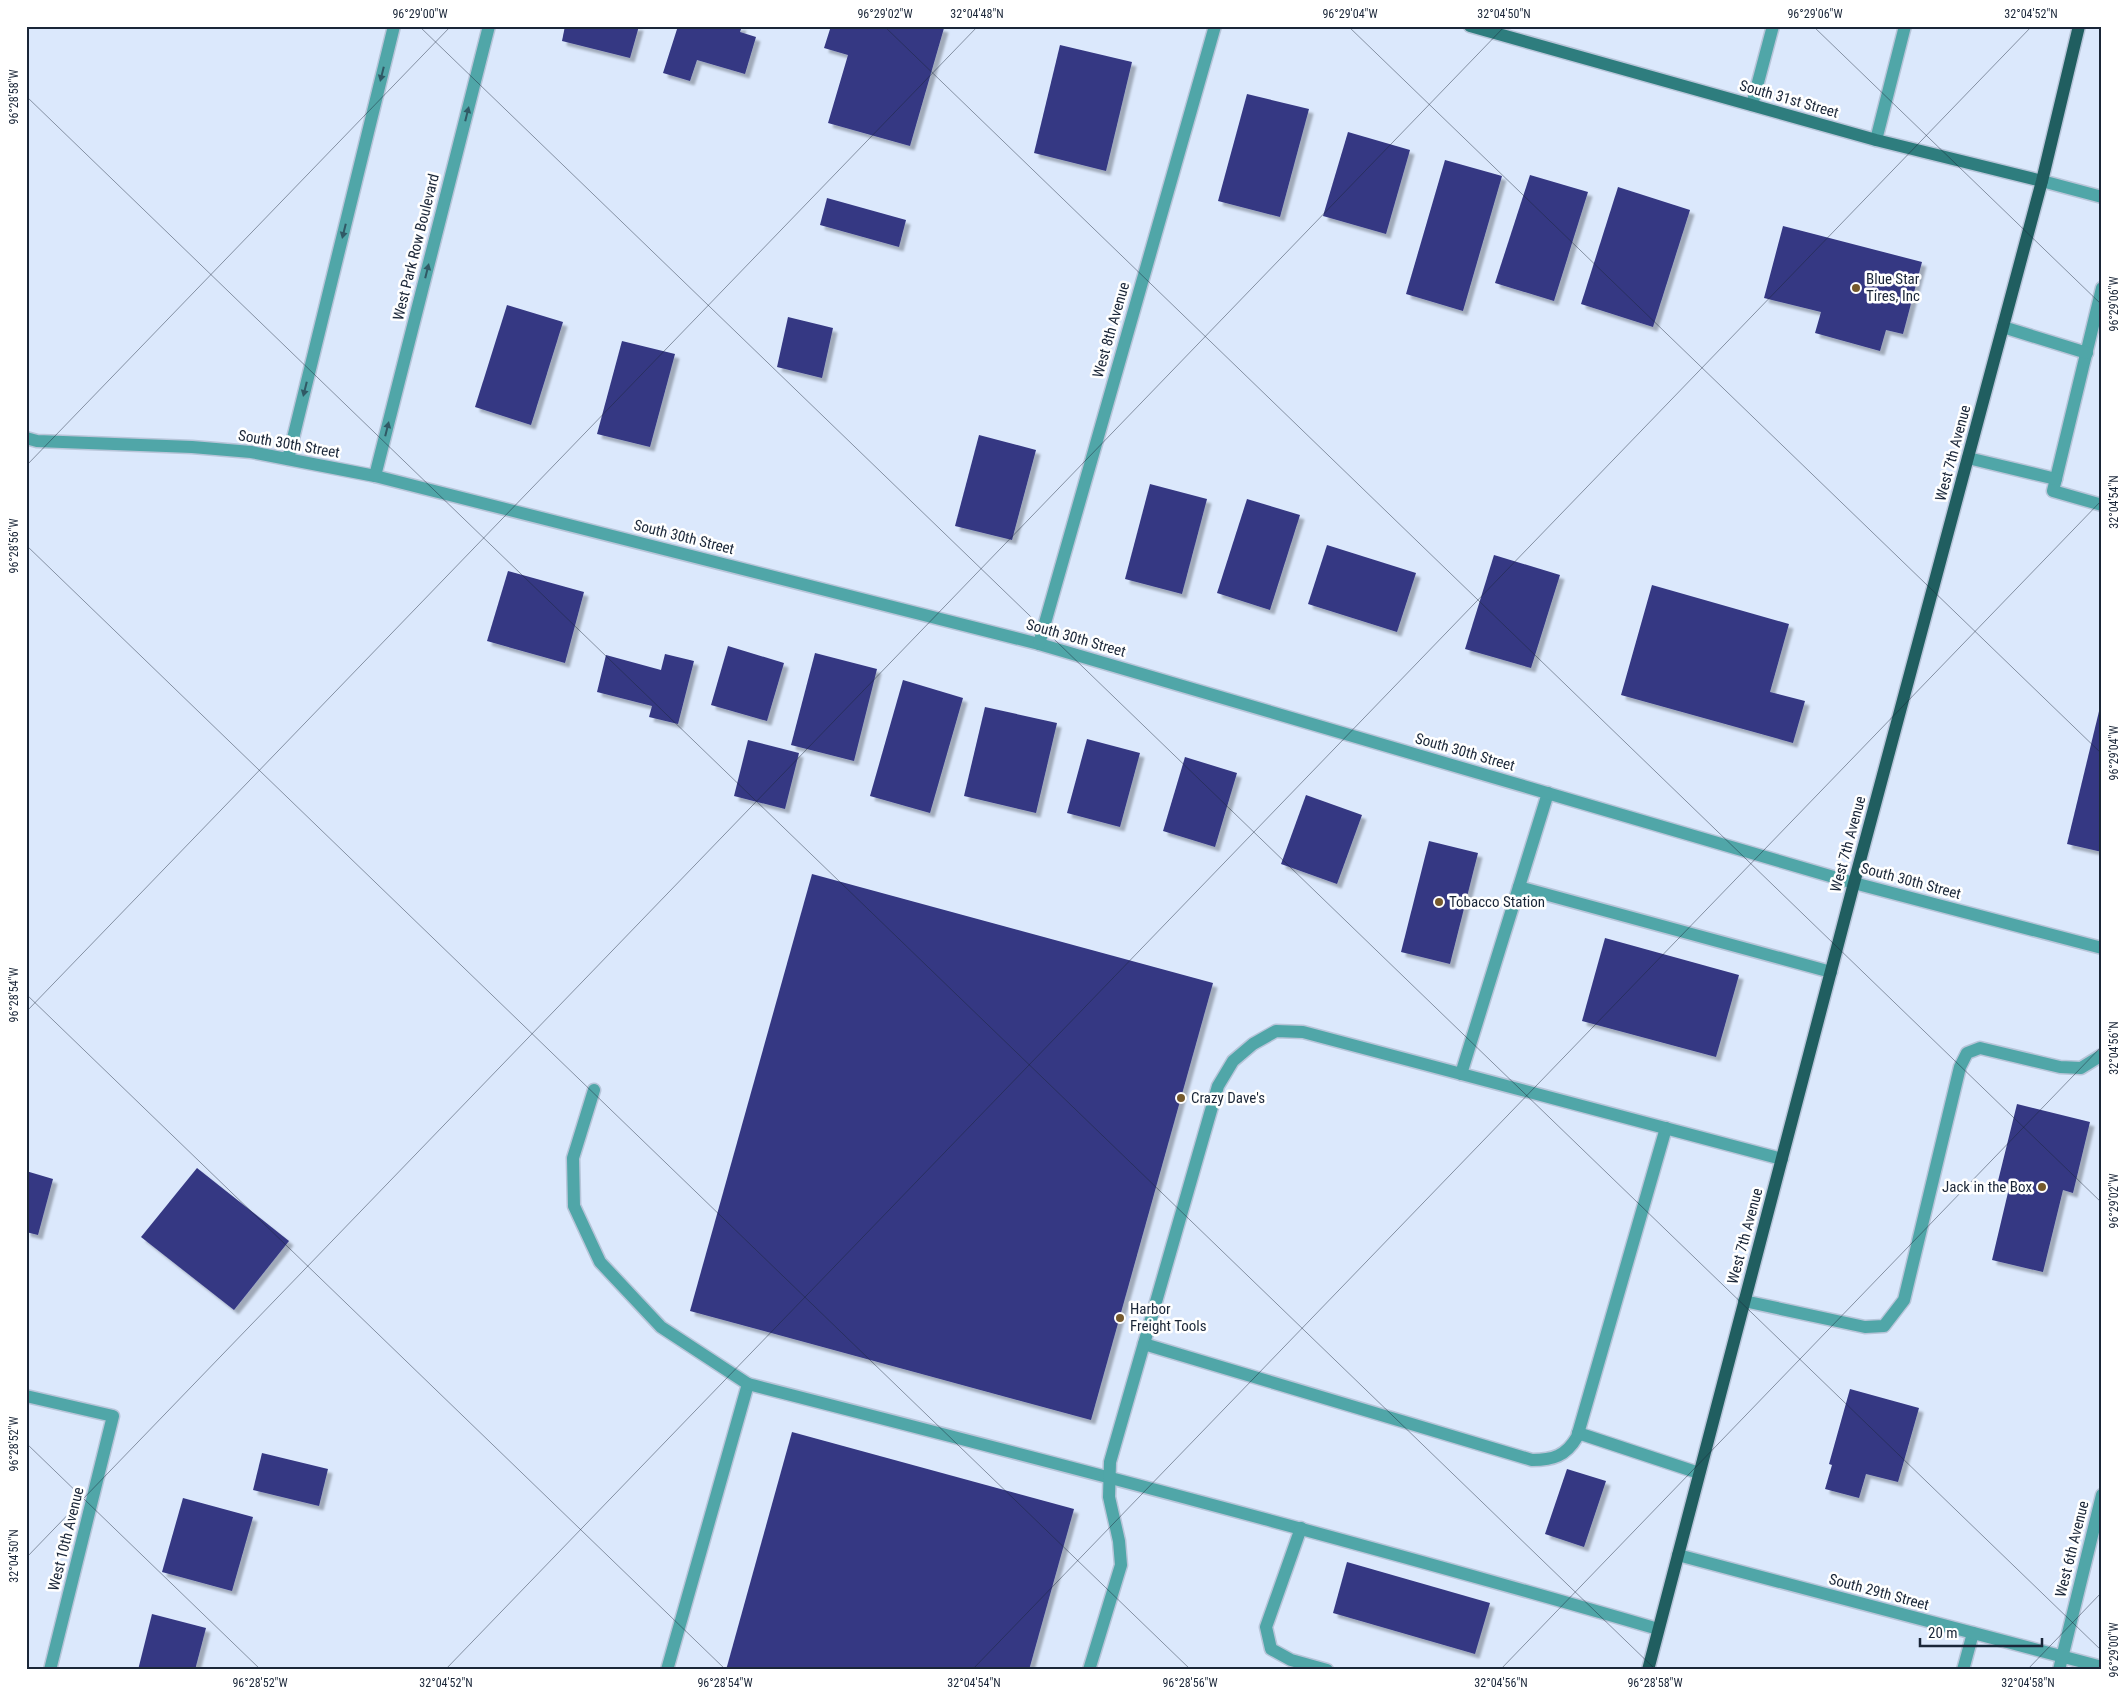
<svg xmlns="http://www.w3.org/2000/svg" width="2128" height="1696" viewBox="0 0 2128 1696" font-family="'Roboto Condensed',sans-serif">
	<defs>
		<filter id="shadow"><feDropShadow dx="4.5" dy="4.5" stdDeviation="1" flood-color="#0004"/></filter>
	</defs>
	<rect width="100%" height="100%" fill="#dbe8fc"/>
	<!-- building -->
	<g fill="#353883" filter="url(#shadow)">
		<polygon points="565,26 639,26 630,58 562,41"/>
		<polygon points="678,26 742,26 740,32 756,37 745,74 697,60 690,81 663,73"/>
		<polygon points="831,26 936,26 944,28 910,146 828,123 848,55 824,48"/>
		<polygon points="1060,45 1132,62 1106,171 1034,153"/>
		<polygon points="1247,94 1309,109 1280,217 1218,201"/>
		<polygon points="1348,132 1410,150 1386,234 1323,216"/>
		<polygon points="1445,160 1502,176 1463,311 1406,294"/>
		<polygon points="1530,175 1588,192 1554,301 1495,283"/>
		<polygon points="1618,187 1690,210 1653,327 1581,304"/>
		<polygon points="827,198 906,220 899,247 820,225"/>
		<polygon points="1783,226 1922,262 1903,334 1886,330 1880,351 1815,333 1821,312 1764,298"/>
		<polygon points="507,305 563,322 531,425 475,407"/>
		<polygon points="788,317 833,328 822,378 777,367"/>
		<polygon points="622,341 675,354 650,447 597,434"/>
		<polygon points="979,435 1036,450 1012,540 955,526"/>
		<polygon points="1150,484 1207,499 1182,594 1125,579"/>
		<polygon points="1247,499 1300,515 1270,610 1217,593"/>
		<polygon points="1327,545 1416,573 1397,632 1308,604"/>
		<polygon points="1494,555 1560,575 1531,668 1465,649"/>
		<polygon points="508,571 584,592 565,663 487,641"/>
		<polygon points="1652,585 1789,624 1770,692 1805,701 1793,743 1621,695"/>
		<polygon points="728,646 784,663 767,721 711,705"/>
		<polygon points="815,653 877,669 854,761 791,745"/>
		<polygon points="665,654 694,661 678,724 649,717 652,706 597,692 606,655 661,670"/>
		<polygon points="903,680 963,698 930,813 870,796"/>
		<polygon points="2101,703 2102,703 2102,852 2067,844"/>
		<polygon points="985,707 1057,723 1036,813 964,796"/>
		<polygon points="1087,739 1140,753 1120,827 1067,813"/>
		<polygon points="748,740 799,753 785,809 734,796"/>
		<polygon points="1185,757 1237,773 1215,847 1163,831"/>
		<polygon points="1306,795 1362,815 1337,884 1281,864"/>
		<polygon points="1429,841 1478,853 1450,964 1401,952"/>
		<polygon points="812,874 1213,983 1091,1420 690,1311"/>
		<polygon points="1605,938 1739,975 1716,1057 1582,1021"/>
		<polygon points="2017,1104 2090,1122 2073,1193 2063,1190 2043,1272 1992,1260 2010,1184 1998,1181"/>
		<polygon points="197,1168 289,1241 234,1310 141,1237"/>
		<polygon points="26,1171 53,1179 38,1235 26,1232"/>
		<polygon points="1850,1389 1919,1408 1898,1482 1866,1474 1859,1498 1825,1489 1832,1465 1829,1464"/>
		<polygon points="792,1432 1074,1509 1029,1670 726,1670"/>
		<polygon points="262,1453 328,1469 319,1506 253,1490"/>
		<polygon points="1567,1469 1606,1481 1584,1547 1545,1534"/>
		<polygon points="183,1498 253,1517 232,1591 162,1572"/>
		<polygon points="1347,1562 1490,1603 1475,1654 1333,1613"/>
		<polygon points="152,1614 206,1628 195,1670 138,1670"/>
	</g>
	<g fill="none" stroke-linecap="round" stroke-linejoin="round">
		<defs>
			<g id="lane">
				<polyline points="1752,105 1773,26"/>
				<polyline points="1876,140 1905,26"/>
				<polyline points="2102,288 2053,491 2102,505"/>
				<polyline points="2003,327 2087,353"/>
				<polyline points="1968,458 2056,479"/>
				<polyline points="1519,887 1831,972"/>
				<polyline points="1461,1074 1548,793"/>
				<polyline points="594,1090 573,1158 574,1206 600,1262 661,1327 748,1384 667,1670"/>
				<polyline points="1744,1301 1865,1327 1884,1326 1904,1300 1960,1067 1967,1053 1980,1048 2060,1067 2081,1068 2102,1055"/>
				<path d="M1144,1344L1532,1460C1553,1460 1566,1456 1577,1437L1666,1128"/>
				<path d="M748,1384C1053,1462 1356,1541 1658,1629"/>
				<polyline points="1578,1433 1699,1473"/>
				<polyline points="1301,1528 1266,1627 1271,1649 1291,1660 1327,1670"/>
				<polyline points="1089,1670 1121,1565 1119,1541 1109,1497 1110,1462 1218,1086 1233,1061 1253,1044 1276,1031 1303,1032 1782,1159"/>
				<polyline points="1963,1670 1973,1633"/>
			</g>
			<g id="street">
				<polyline points="2042,181 2102,197"/>
				<polyline points="26,438 37,441 192,447 251,452 375,476 1039,644 1854,883 2102,948"/>
				<polyline points="288,459 394,26"/>
				<polyline points="375,476 489,26"/>
				<polyline points="1039,644 1215,26"/>
				<polyline points="26,1396 113,1416 50,1670"/>
				<polyline points="1678,1555 2102,1667"/>
				<polyline points="2059,1670 2102,1495"/>
			</g>
			<polyline id="secondary" points="1470,26 1876,140 2042,181"/>
			<polyline id="primary" points="1648,1670 1854,883 2042,181 2079,26"/>
		</defs>
		<!-- lane casing -->
		<use href="#lane" stroke="#b8c5d9" stroke-width="15"/>
		<!-- street casing -->
		<use href="#street" stroke="#b8c5d9" stroke-width="15"/>
		<!-- secondary casing -->
		<use href="#secondary" stroke="#b8c5d9" stroke-width="15"/>
		<!-- primary casing -->
		<use href="#primary" stroke="#b8c5d9" stroke-width="15"/>
		<!-- lane -->
		<use href="#lane" stroke="#50a6a8" stroke-width="12"/>
		<!-- street -->
		<use href="#street" stroke="#50a6a8" stroke-width="12"/>
		<!-- secondary -->
		<use href="#secondary" stroke="#2e7d7e" stroke-width="12"/>
		<!-- primary -->
		<use href="#primary" stroke="#205e60" stroke-width="12"/>
	</g>
	<!-- one-way arrows -->
	<defs><path id="oneway-solid" d="M-6-.8H1V-3.2L6.5 0L1 3.2V.8H-6Z" transform="scale(1.25)"/></defs>
	<g fill="#305965">
		<use href="#oneway-solid" transform="translate(382 74) rotate(104)"/>
		<use href="#oneway-solid" transform="translate(467 114) rotate(-76)"/>
		<use href="#oneway-solid" transform="translate(344 231) rotate(104)"/>
		<use href="#oneway-solid" transform="translate(427 271) rotate(-76)"/>
		<use href="#oneway-solid" transform="translate(305 389) rotate(104)"/>
		<use href="#oneway-solid" transform="translate(387 429) rotate(-76)"/>
	</g>
	<!-- ticks -->
	<path fill="none" stroke="#1a2638" stroke-width="1" stroke-opacity="0.45" d="M419,26L2102,1651M884,26L2102,1203M1348,26L2102,754M1813,26L2102,305M26,96L1656,1670M26,466L451,26M26,545L1191,1670M26,994L726,1670M26,1012L978,26M26,1443L261,1670M26,1558L1505,26M445,1670L2032,26M972,1670L2102,500M1500,1670L2102,1046M2027,1670L2102,1592"/>
	<!-- markers -->
	<g fill="#75592c" stroke="#fff" stroke-width="2">
		<circle cx="1856" cy="288" r="5"/>
		<circle cx="1439" cy="902" r="5"/>
		<circle cx="1181" cy="1098" r="5"/>
		<circle cx="2042" cy="1187" r="5"/>
		<circle cx="1120" cy="1318" r="5"/>
	</g>
	<g text-anchor="middle" stroke-width="5" stroke-linejoin="round" paint-order="stroke">
		<!-- street labels -->
		<g font-size="15" fill="#1a2638" stroke="#fff">
			<text transform="translate(1789 99) rotate(16)" y="5">South 31st Street</text>
			<text transform="translate(416 247) rotate(-76)" y="5">West Park Row Boulevard</text>
			<text transform="translate(1111 330) rotate(-74)" y="5">West 8th Avenue</text>
			<text transform="translate(289 444) rotate(10)" y="5">South 30th Street</text>
			<text transform="translate(1953 453) rotate(-75)" y="5">West 7th Avenue</text>
			<text transform="translate(684 537) rotate(14)" y="5">South 30th Street</text>
			<text transform="translate(1076 638) rotate(16)" y="5">South 30th Street</text>
			<text transform="translate(1465 752) rotate(16)" y="5">South 30th Street</text>
			<text transform="translate(1848 844) rotate(-75)" y="5">West 7th Avenue</text>
			<text transform="translate(1911 881) rotate(15)" y="5">South 30th Street</text>
			<text transform="translate(1745 1236) rotate(-75)" y="5">West 7th Avenue</text>
			<text transform="translate(66 1539) rotate(-76)" y="5">West 10th Avenue</text>
			<text transform="translate(2072 1549) rotate(-76)" y="5">West 6th Avenue</text>
			<text transform="translate(1879 1592) rotate(15)" y="5">South 29th Street</text>
		</g>
		<!-- poi labels -->
		<g font-size="15" fill="#1a2638" stroke="#fff" text-anchor="start">
			<text x="1866" y="284">Blue Star<tspan x="1866" dy="17">Tires, Inc</tspan></text>
			<text x="1449" y="907">Tobacco Station</text>
			<text x="1191" y="1103">Crazy Dave's</text>
			<text x="2032" y="1192" text-anchor="end">Jack in the Box</text>
			<text x="1130" y="1314">Harbor<tspan x="1130" dy="17">Freight Tools</tspan></text>
		</g>
	</g>
	<!-- border -->
	<rect width="2128" height="1696" fill="none" stroke="#ffffff" stroke-width="55"/>
	<!-- scale -->
	<path d="M1920 1638v8h122v-8" fill="none" stroke="#1a2638" stroke-width="2.5"/>
	<text x="1928" y="1638" font-size="15" fill="#1a2638" stroke="#ffffff" stroke-width="4" paint-order="stroke">20 m</text>
	<rect x="28" y="28" width="2072" height="1640" fill="none" stroke="#1a2638" stroke-width="2"/>
	<g font-size="12" text-anchor="middle" fill="#1a2638">
		<text x="420" y="18">96°29'00"W</text>
		<text x="885" y="18">96°29'02"W</text>
		<text x="977" y="18">32°04'48"N</text>
		<text x="1350" y="18">96°29'04"W</text>
		<text x="1504" y="18">32°04'50"N</text>
		<text x="1815" y="18">96°29'06"W</text>
		<text x="2031" y="18">32°04'52"N</text>
		<text transform="translate(14 97) rotate(-90)" y="4">96°28'58"W</text>
		<text transform="translate(2114 304) rotate(-90)" y="4">96°29'06"W</text>
		<text transform="translate(2114 502) rotate(-90)" y="4">32°04'54"N</text>
		<text transform="translate(14 546) rotate(-90)" y="4">96°28'56"W</text>
		<text transform="translate(2114 753) rotate(-90)" y="4">96°29'04"W</text>
		<text transform="translate(14 995) rotate(-90)" y="4">96°28'54"W</text>
		<text transform="translate(2114 1048) rotate(-90)" y="4">32°04'56"N</text>
		<text transform="translate(2114 1201) rotate(-90)" y="4">96°29'02"W</text>
		<text transform="translate(14 1444) rotate(-90)" y="4">96°28'52"W</text>
		<text transform="translate(14 1556) rotate(-90)" y="4">32°04'50"N</text>
		<text transform="translate(2114 1650) rotate(-90)" y="4">96°29'00"W</text>
		<text x="260" y="1687">96°28'52"W</text>
		<text x="446" y="1687">32°04'52"N</text>
		<text x="725" y="1687">96°28'54"W</text>
		<text x="974" y="1687">32°04'54"N</text>
		<text x="1190" y="1687">96°28'56"W</text>
		<text x="1501" y="1687">32°04'56"N</text>
		<text x="1655" y="1687">96°28'58"W</text>
		<text x="2028" y="1687">32°04'58"N</text>
	</g>
</svg>
